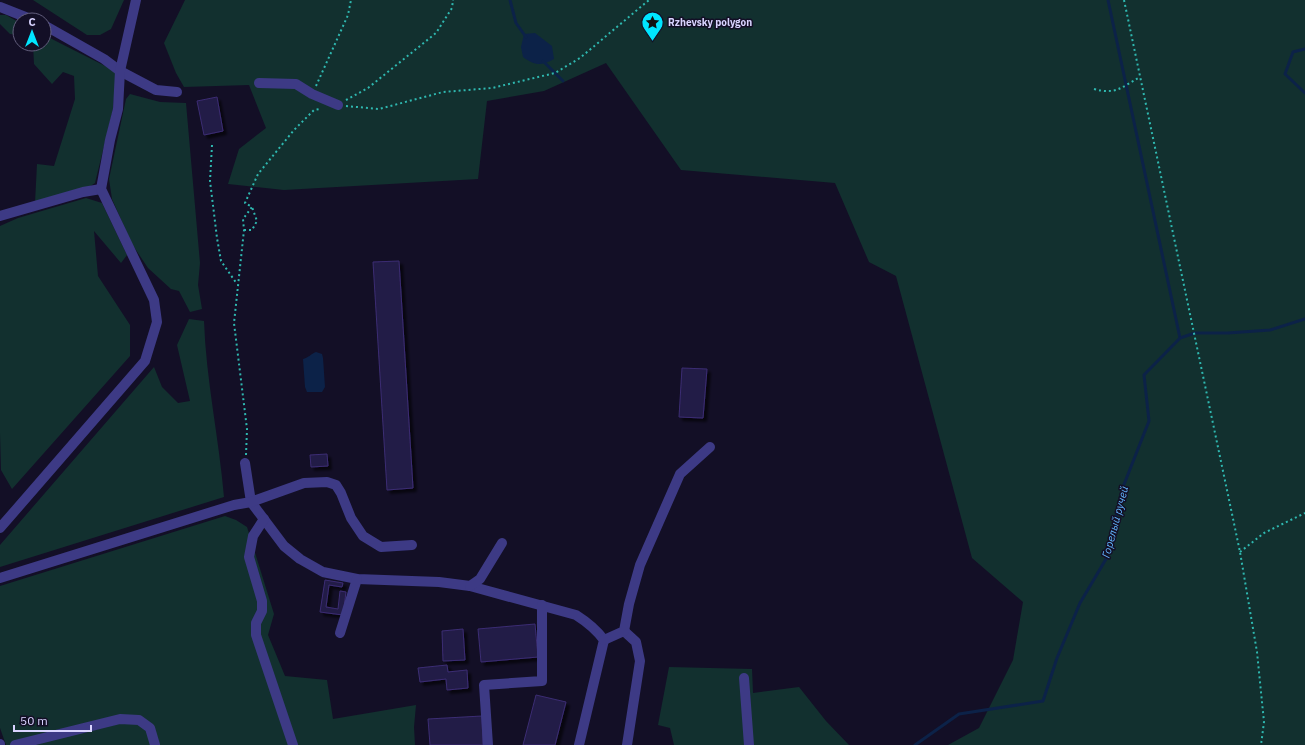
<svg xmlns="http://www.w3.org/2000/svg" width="1305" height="745" viewBox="0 0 1305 745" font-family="'IBM Plex Sans',sans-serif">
	<defs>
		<filter id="shadow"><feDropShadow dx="3.5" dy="3.5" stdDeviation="1" flood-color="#0009"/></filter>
	</defs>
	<rect width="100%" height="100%" fill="#130f26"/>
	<!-- green -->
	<g fill="#12302f">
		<polygon points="33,0 124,0 111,29 100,35 87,35"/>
		<polygon points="185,0 1305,0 1305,745 948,745 979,728 1013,660 1023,602 972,558 896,276 869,262 835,183 681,170 606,63 544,91 487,101 478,179 284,190 228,184 239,149 266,128 249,85 184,87 176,73 164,43"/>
		<polygon points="0,15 6,15 20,23 20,35 10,34 0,24"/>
		<polygon points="44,35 115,71 116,76 113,109 95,183 89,187 35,203 37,164 54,166 75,99 74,76 63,72 52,84 34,64 33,44 44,44"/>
		<polygon points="130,94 160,102 186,103 200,263 198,285 202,309 190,312 179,291 171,289 148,268 132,244 112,199 109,179 126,99"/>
		<polygon points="86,198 102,203 127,255 121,263 94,231 98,276 130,325 130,356 12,489 1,470 0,433 0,226 18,218"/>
		<path d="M189,319L204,321C206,380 219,438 224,497L0,567V545L154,367L162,387L178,403L190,401L177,345Z"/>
		<polygon points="225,516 236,520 247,527 274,614 268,635 285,676 327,680 333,719 416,705 414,727 415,745 6,745 0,728 0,586"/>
		<polygon points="669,667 752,669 753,693 799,687 826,721 849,745 674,745 670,728 658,725"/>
	</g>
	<!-- water -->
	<g fill="#0c2248">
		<path d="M535,33L552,46L554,59C541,66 535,66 523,57L521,47L524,34Z"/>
		<path d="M316,352L322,354L323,358L325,387L322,392H307L305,387L303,359C308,358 311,354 316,352Z"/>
	</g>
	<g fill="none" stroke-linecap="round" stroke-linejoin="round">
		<!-- stream -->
		<g stroke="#0c2248" stroke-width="3">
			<polyline points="510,0 516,23 526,37"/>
			<polyline points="1108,0 1180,338"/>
			<polyline points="1305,49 1293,52 1285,74 1305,93"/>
			<polyline points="543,61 563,81"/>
			<polyline points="915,745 959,714 1043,701 1057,658 1080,603 1106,559 1123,487 1149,421 1144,375 1180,338 1195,333 1228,333 1270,330 1305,319"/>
		</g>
	</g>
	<!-- building -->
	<g fill="#241b47" stroke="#3b2d73" filter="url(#shadow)">
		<polygon points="217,97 223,131 204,135 197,101"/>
		<polygon points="399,261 413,488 387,490 373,262"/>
		<polygon points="682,368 707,369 703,418 679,417"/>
		<polygon points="327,454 328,466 311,467 310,455"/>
		<polygon points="325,580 343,583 342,587 329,585 326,607 338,609 340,591 346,592 343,615 320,612"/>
		<polygon points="535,624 538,657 481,662 478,629"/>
		<polygon points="463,629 465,660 443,661 442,631"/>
		<polygon points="447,665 448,672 467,670 468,688 447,690 446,679 420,682 418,668"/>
		<polygon points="536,695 566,702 555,745 523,745"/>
		<polygon points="482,716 483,745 430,745 428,719"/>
	</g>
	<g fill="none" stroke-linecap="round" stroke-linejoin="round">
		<!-- path -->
		<g stroke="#2fb8b0" stroke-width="2" stroke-dasharray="2 3" stroke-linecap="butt">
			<polyline points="1124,0 1240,552 1257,652 1264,722 1261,745"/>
			<polyline points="316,86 348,15 351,0"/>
			<path d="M1094,89C1116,95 1122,87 1140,77"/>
			<polyline points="346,100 368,88 436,33 452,8 453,0"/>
			<polyline points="346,106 379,109 443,92 492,88 555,73 580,58 649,0"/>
			<polyline points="212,145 210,181 217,238 221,261 237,284"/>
			<polyline points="244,230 252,230 257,221 252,207"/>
			<polyline points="246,455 247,429 234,323 244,230 243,219 252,207 245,203 258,174 294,130 314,110 320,109"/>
			<polyline points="1240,552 1264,533 1305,513"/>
		</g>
		<!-- minor -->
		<g stroke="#3d3a85" stroke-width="10">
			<polyline points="0,7 33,20"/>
			<polyline points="44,25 104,59 120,71 156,90 177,92"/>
			<polyline points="259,83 296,84 312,94 338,105"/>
			<polyline points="0,216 83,192 101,189"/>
			<path d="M245,463L251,502L284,546L300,559L323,572L357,579L439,582L470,586L576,615C587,622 596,629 604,640L579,745"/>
			<polyline points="264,519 253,536 249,557 262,601 262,611 256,623 256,635 293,745"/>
			<polyline points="0,528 145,361 157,322 154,300 101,189 110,140 118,109 120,71 136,0"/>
			<polyline points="0,578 234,505 251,502 304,483 327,482 336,485 341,493 351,518 363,536 381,547 412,545"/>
			<polyline points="470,586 480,579 502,543"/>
			<polyline points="624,631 636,642 640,661 627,745"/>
			<polyline points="340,633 357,579"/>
			<polyline points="604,640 624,631 629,604 640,565 680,474 710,447"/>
			<polyline points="744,678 749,745"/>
			<polyline points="0,744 0,745"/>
			<polyline points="15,745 120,719 139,720 150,728 155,745"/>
			<polyline points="488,745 484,685 542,681 542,605"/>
		</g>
	</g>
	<!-- icons -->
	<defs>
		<symbol id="sight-pin" viewBox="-11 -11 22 30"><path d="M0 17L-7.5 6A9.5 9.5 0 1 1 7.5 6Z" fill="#00e5ff" stroke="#130f26"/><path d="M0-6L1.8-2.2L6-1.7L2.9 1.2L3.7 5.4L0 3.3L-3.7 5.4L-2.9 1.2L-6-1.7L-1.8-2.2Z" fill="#111"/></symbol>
	</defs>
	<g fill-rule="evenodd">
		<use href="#sight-pin" x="640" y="10" width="25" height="34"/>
	</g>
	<g text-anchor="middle" stroke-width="3" stroke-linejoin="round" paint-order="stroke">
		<!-- poi labels -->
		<g font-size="10" font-weight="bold" fill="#d9d4ff" stroke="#130f26" text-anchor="start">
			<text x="668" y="26">Rzhevsky polygon</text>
		</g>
		<!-- water labels -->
		<g font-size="11" font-style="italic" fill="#62b6ff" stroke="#130f26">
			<text transform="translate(1115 522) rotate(-75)" y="4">Горелый ручей</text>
		</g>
	</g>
	<!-- north arrow -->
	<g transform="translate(32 32)"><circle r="19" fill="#130f26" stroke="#625e7d"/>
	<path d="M0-3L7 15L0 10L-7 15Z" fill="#00e5ff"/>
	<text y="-6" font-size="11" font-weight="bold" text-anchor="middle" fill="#d9d4ff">С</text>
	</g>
	<!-- scale -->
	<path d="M14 725v6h77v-6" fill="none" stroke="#d9d4ff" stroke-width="2"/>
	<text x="20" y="725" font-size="12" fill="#d9d4ff" stroke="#130f26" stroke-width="3" paint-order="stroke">50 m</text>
</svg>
